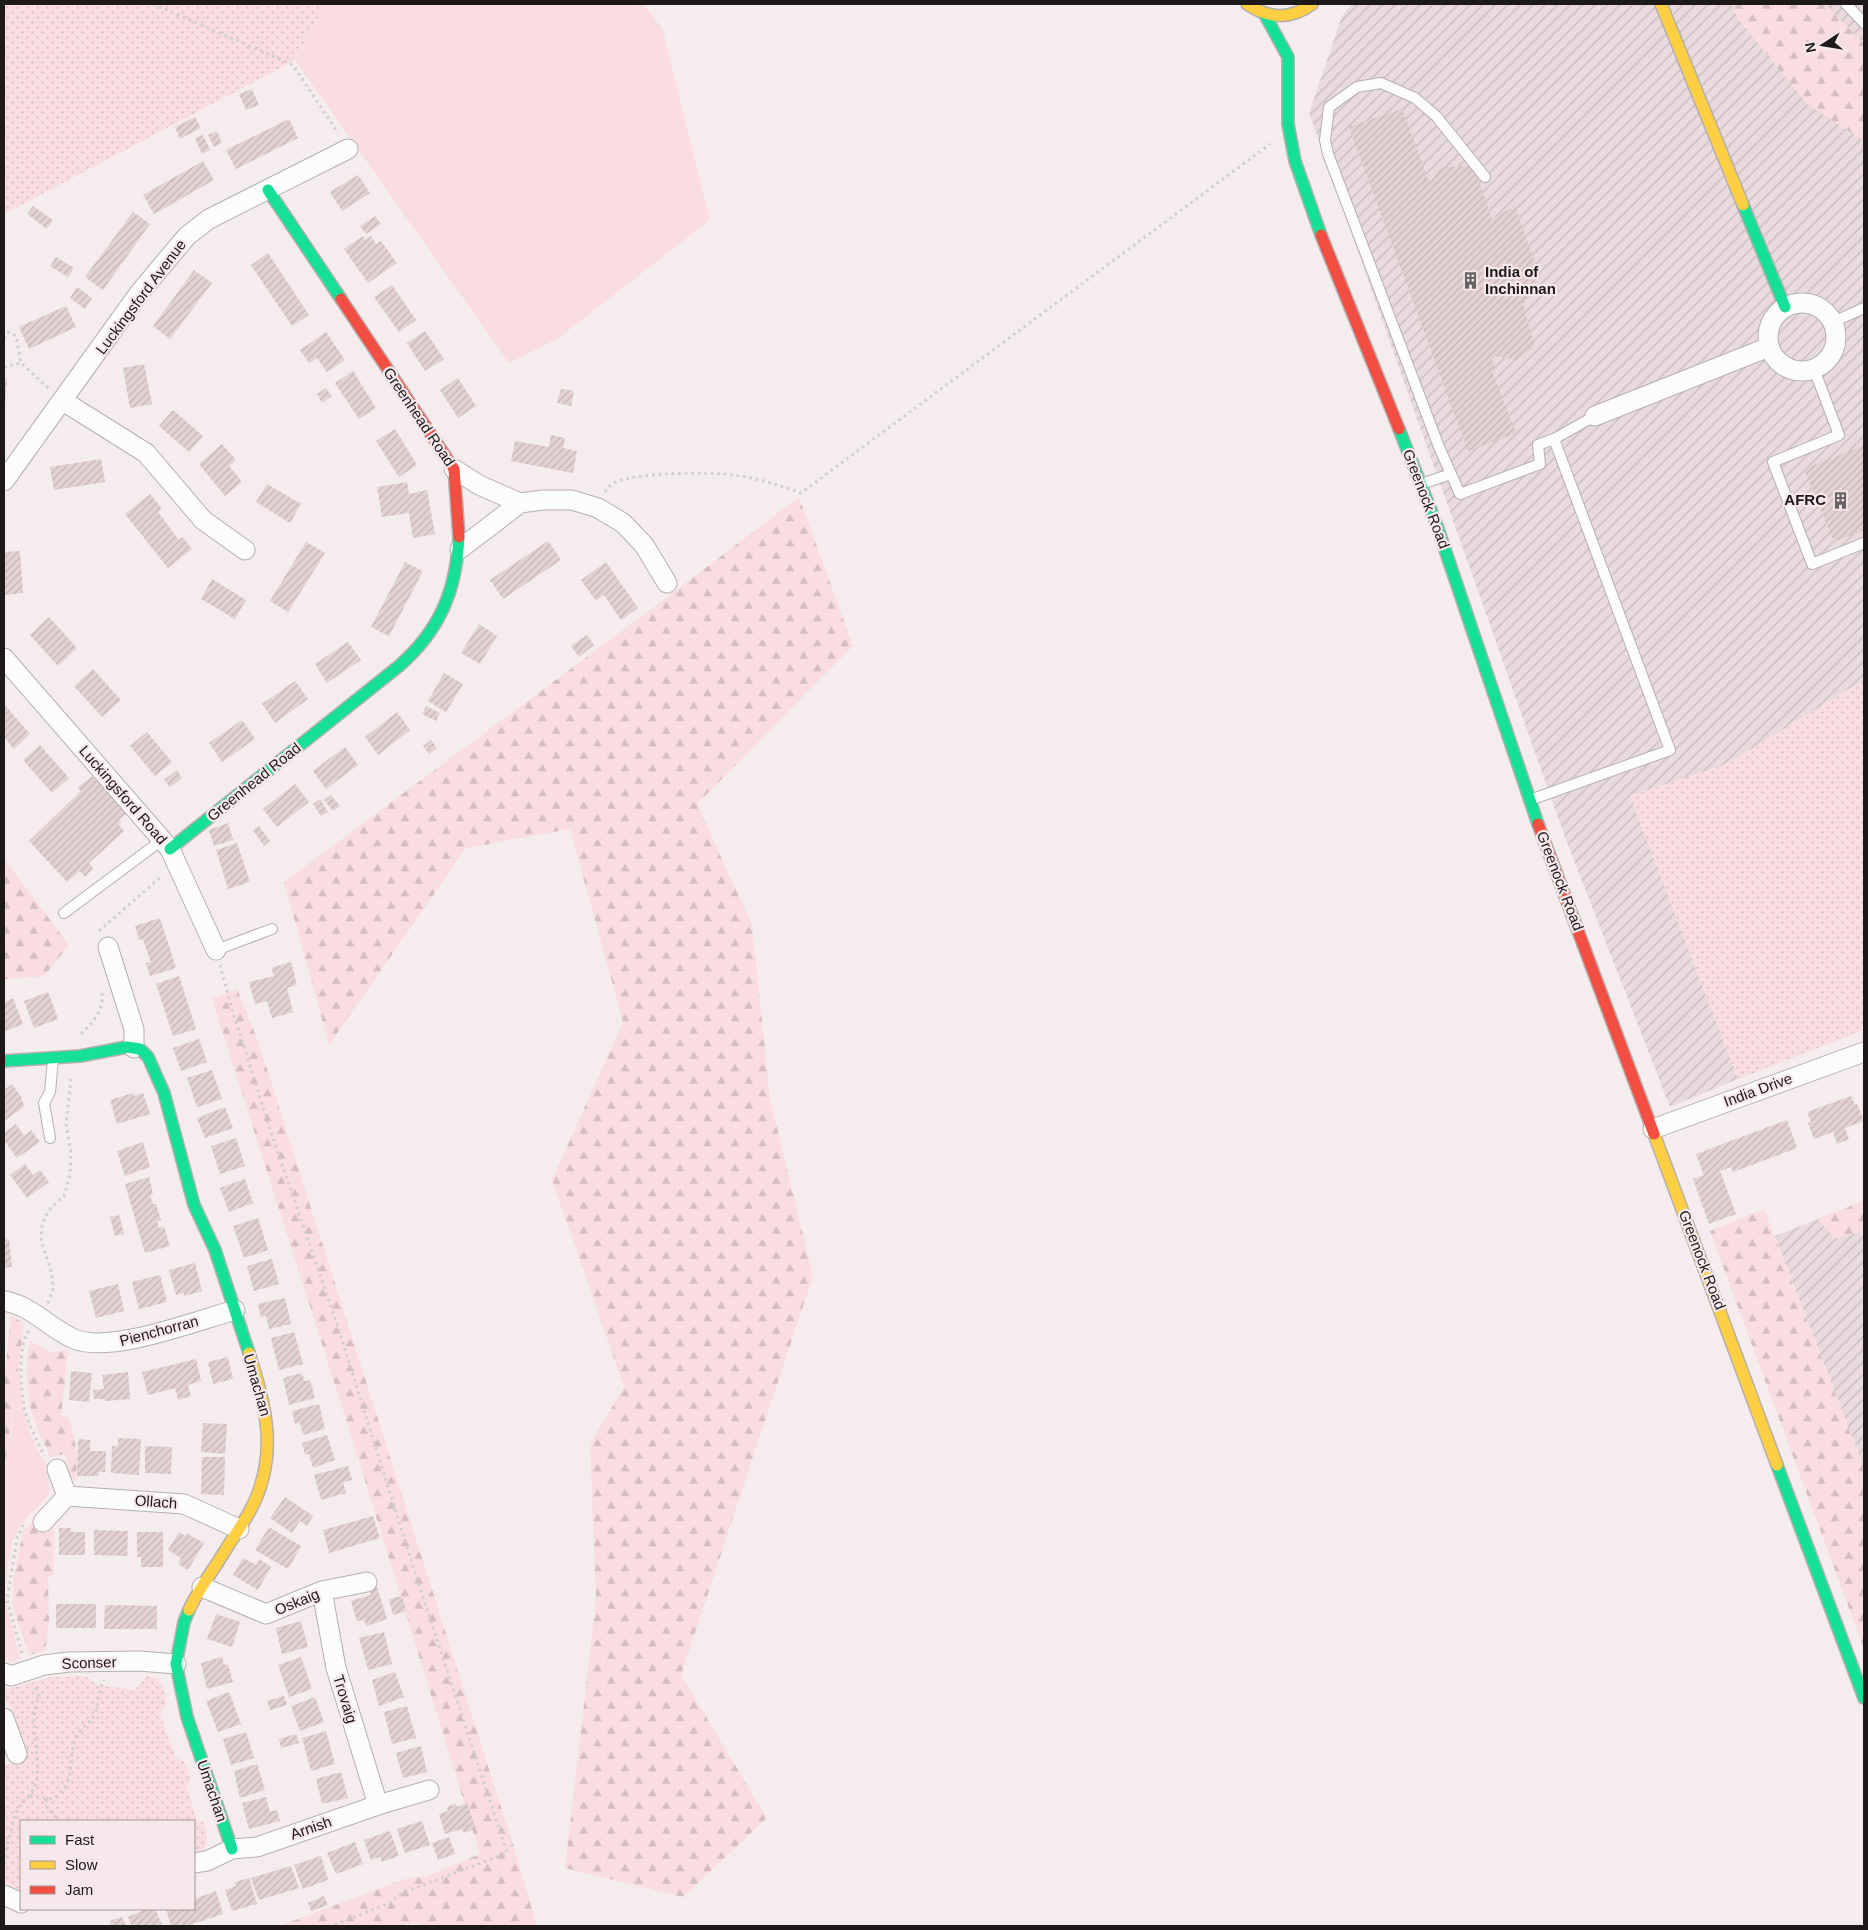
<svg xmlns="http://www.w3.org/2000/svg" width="1868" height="1930" viewBox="0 0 1868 1930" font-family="Helvetica,sans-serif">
	<defs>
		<pattern id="industrial-furrows" width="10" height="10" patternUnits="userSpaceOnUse" patternTransform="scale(1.25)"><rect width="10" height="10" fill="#e9dbdd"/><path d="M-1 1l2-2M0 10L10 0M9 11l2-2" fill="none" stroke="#c7bbbd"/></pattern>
		<pattern id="forest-firs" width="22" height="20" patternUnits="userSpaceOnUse" patternTransform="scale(1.25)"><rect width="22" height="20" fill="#f9dde1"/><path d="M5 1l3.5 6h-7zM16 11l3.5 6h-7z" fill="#d5bdc0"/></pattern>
		<pattern id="park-dots" width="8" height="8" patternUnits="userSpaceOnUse" patternTransform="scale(1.25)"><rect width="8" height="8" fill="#f9dde1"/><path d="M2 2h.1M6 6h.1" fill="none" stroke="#d5bdc0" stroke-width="1.8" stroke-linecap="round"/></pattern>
		<pattern id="building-hatch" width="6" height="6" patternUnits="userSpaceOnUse" patternTransform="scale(1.25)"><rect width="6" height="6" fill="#e3d2d4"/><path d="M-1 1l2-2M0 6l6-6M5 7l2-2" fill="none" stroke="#c2b4b5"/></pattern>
	</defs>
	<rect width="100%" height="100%" fill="#f4eced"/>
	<!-- industrial -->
	<g fill="url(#industrial-furrows)">
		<polygon points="1352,4 1864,4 1864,680 1727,764 1630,796 1738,1079 1670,1107 1566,840 1309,113 1342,16"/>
		<polygon points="1864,1201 1864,1468 1775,1236"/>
	</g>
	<!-- green -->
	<g fill="#f9dde1">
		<polygon points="326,4 644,4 663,30 710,220 557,339 509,363 295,60"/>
		<polygon points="18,1366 23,1407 28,1429 42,1459 46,1463 50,1490 46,1498 21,1524 12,1542 4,1590 4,1467 12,1426"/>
		<polygon points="4,1595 20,1658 9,1663 4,1657"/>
	</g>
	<!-- forest -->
	<g fill="url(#forest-firs)">
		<polygon points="1731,4 1825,4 1864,44 1864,141 1808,105 1738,19"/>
		<polygon points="799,497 853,646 697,804 752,925 770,1099 813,1276 681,1675 767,1818 683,1897 565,1868 596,1599 590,1444 624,1387 552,1180 623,1022 570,829 466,848 329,1045 284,882 662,601"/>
		<polygon points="4,859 69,945 44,976 4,979"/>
		<polygon points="237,989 258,1041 515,1851 537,1926 423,1926 420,1923 392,1926 279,1926 405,1879 427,1876 480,1854 350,1432 212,999"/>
		<polygon points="1864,1201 1864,1231 1834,1239 1818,1219"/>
		<polygon points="1764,1209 1864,1468 1864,1649 1710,1231"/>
		<path d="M11,1315L24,1324C17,1372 13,1420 4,1467V1382Z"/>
		<path d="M29,1341L54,1353L63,1350L68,1351L61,1416L69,1417L77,1452L76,1482L70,1476L65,1454L50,1457C44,1442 35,1426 31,1410C26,1387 26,1364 29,1341Z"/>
		<polygon points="33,1521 43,1529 54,1523 53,1576 48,1576 49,1624 45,1651 29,1655 12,1605 14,1576 23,1531"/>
	</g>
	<!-- park -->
	<g fill="url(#park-dots)">
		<polygon points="4,4 326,4 295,60 4,214"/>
		<polygon points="1864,680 1864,1030 1738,1079 1630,796 1727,764"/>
		<polygon points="86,1676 97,1685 135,1690 147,1676 156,1678 164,1689 166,1704 160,1715 176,1758 185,1762 191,1780 186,1786 197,1820 205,1823 207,1838 205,1850 194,1851 194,1821 21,1821 21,1891 4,1882 4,1766 28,1756 11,1708 4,1700 4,1690 51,1677"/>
	</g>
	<!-- building -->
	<g fill="url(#building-hatch)">
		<polygon points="252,89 259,105 246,110 239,94"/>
		<polygon points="1402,109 1430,184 1440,167 1474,166 1492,219 1515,206 1540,277 1535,279 1537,284 1533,294 1529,299 1522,302 1534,343 1532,349 1516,360 1490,355 1494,364 1493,374 1516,433 1468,451 1349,127"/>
		<polygon points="195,117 201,128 180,139 175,127"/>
		<polygon points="289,119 298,138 236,169 226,150"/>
		<polygon points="217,131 222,143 214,147 208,135"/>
		<polygon points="203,135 210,150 202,154 195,138"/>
		<polygon points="203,161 214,180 154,214 143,195"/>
		<polygon points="358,175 370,193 342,211 330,192"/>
		<polygon points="33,206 53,220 47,229 27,214"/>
		<polygon points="133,212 150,224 103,290 85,277"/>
		<polygon points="375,216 381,224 366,234 360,226"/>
		<polygon points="363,236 365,240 371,236 376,244 381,241 397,263 368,283 344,249"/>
		<polygon points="268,253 309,315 292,326 251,265"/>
		<polygon points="56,257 74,268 68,277 50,266"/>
		<polygon points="194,270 212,283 170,339 153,326"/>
		<polygon points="392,285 416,320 399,332 374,297"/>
		<polygon points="77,287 92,298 85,309 70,298"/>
		<polygon points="66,306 76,327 29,349 19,327"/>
		<polygon points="425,331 444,359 425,371 407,343"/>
		<polygon points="326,332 345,360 327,372 317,358 309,363 300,350"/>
		<polygon points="144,364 152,404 130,408 123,368"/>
		<polygon points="353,371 376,408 359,419 335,383"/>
		<polygon points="4,378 7,378 5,406 4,406"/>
		<polygon points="458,378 476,406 458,418 440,390"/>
		<polygon points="326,388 332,396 322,403 317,394"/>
		<polygon points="561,389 574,391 571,406 557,403"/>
		<polygon points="173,410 203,436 189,452 159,426"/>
		<polygon points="395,429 417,465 399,477 376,441"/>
		<polygon points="551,435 565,438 563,448 577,451 573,473 511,461 515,441 549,447"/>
		<polygon points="222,444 236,460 229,466 242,482 225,496 199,464"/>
		<polygon points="1864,445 1864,530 1834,542 1804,469"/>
		<polygon points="101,459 105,482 54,490 50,467"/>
		<polygon points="407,482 409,494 427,490 435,534 413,538 409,513 382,517 377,487"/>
		<polygon points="267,484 301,504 290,523 256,502"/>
		<polygon points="150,494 162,509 158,512 179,540 183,537 192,549 168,568 125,514"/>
		<polygon points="548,541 561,560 503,599 490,580"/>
		<polygon points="306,542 325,553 288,612 270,601"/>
		<polygon points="20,551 23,593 4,595 4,552"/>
		<polygon points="405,562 423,571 389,636 371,627"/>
		<polygon points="606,562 638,608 621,620 604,595 596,601 581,580"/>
		<polygon points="212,579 246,600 235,619 201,599"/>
		<polygon points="49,617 77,648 58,666 30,635"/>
		<polygon points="479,624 497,636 480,664 461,653"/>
		<polygon points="587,635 594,645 579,657 571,646"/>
		<polygon points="348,642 361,660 327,683 315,664"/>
		<polygon points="93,669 121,700 102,717 74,686"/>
		<polygon points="444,673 463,684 446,712 428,701"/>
		<polygon points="295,681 308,699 275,723 262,704"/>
		<polygon points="4,704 30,734 14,749 4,737"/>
		<polygon points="426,706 440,713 436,721 422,714"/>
		<polygon points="397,712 410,730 378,755 365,737"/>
		<polygon points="242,720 255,739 222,762 209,743"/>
		<polygon points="147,732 172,762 155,776 130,746"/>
		<polygon points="431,740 437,748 429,754 423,746"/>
		<polygon points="40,745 69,778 52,793 23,760"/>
		<polygon points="345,747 358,765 326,789 313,771"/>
		<polygon points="177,770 182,778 170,787 164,780"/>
		<polygon points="92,776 127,813 119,820 121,822 118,824 124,831 89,863 93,868 85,877 80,871 67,882 29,841 81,791 77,788"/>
		<polygon points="295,784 309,802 277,827 263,809"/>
		<polygon points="331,795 340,806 333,811 324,800"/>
		<polygon points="320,799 328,812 321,816 313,804"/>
		<polygon points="228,823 233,840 214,846 209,830"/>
		<polygon points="259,826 270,841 264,846 253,830"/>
		<polygon points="237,843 250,882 228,889 216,850"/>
		<polygon points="160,918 176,968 150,976 146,963 151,962 143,939 139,940 135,926"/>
		<polygon points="291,962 297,985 287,988 293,1012 272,1018 267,1001 255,1004 249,982 274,976 271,968"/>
		<polygon points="179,976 196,1029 173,1036 156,984"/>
		<polygon points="48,992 58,1019 34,1028 24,1001"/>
		<polygon points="13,998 23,1024 4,1032 4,1002"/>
		<polygon points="199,1039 207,1062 181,1071 173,1048"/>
		<polygon points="212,1070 222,1099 197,1107 187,1078"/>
		<polygon points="12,1084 22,1098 21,1099 25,1106 6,1120 4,1117 4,1090"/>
		<polygon points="133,1093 134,1096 143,1093 150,1114 117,1124 110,1100"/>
		<polygon points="1851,1096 1855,1105 1857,1104 1864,1121 1845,1128 1849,1139 1837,1144 1833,1132 1814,1139 1808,1123 1811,1122 1807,1112"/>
		<polygon points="225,1107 233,1128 205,1138 197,1118"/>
		<polygon points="1787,1120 1797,1148 1733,1172 1731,1167 1720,1171 1736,1214 1709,1224 1693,1179 1704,1175 1696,1154"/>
		<polygon points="16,1124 24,1136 31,1130 40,1142 17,1158 4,1140 4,1133"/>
		<polygon points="236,1138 245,1166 220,1174 211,1146"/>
		<polygon points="143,1142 150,1167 125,1176 117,1151"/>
		<polygon points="25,1164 33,1175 40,1170 49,1182 27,1198 10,1175"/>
		<polygon points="149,1177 153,1194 150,1195 153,1204 156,1204 161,1220 157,1221 159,1228 164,1227 170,1246 145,1253 125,1184"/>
		<polygon points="245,1179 253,1203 229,1212 220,1188"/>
		<polygon points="119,1215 124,1234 115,1236 110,1217"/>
		<polygon points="258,1218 268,1250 244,1258 233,1226"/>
		<polygon points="9,1239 12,1267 4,1268 4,1240"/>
		<polygon points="272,1259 279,1284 254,1291 247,1266"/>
		<polygon points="195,1263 202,1291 184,1296 184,1293 176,1295 169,1270"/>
		<polygon points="160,1275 167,1302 139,1309 132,1282"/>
		<polygon points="118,1284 124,1311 96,1318 89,1291"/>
		<polygon points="285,1298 291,1324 269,1329 266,1316 261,1317 258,1304"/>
		<polygon points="294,1332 303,1364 279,1370 271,1338"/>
		<polygon points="228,1357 233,1379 213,1384 208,1362"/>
		<polygon points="196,1359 201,1381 188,1385 191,1396 178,1400 175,1388 148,1395 142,1372"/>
		<polygon points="71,1371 92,1373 89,1402 69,1400"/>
		<polygon points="128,1372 130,1399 105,1401 104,1399 94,1399 93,1390 104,1389 102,1375"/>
		<polygon points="302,1373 304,1381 310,1380 315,1398 289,1405 283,1378"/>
		<polygon points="319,1404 325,1429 303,1435 300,1423 295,1424 292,1411"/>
		<polygon points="203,1423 227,1424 225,1454 201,1452"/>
		<polygon points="327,1435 335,1460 313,1468 309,1454 305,1455 302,1443"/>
		<polygon points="118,1438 141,1439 139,1475 111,1473 112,1446 118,1446"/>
		<polygon points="78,1439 90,1440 90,1451 106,1451 105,1472 98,1472 99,1476 77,1476"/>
		<polygon points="145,1446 172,1447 171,1474 145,1473"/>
		<polygon points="202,1457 225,1457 224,1495 201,1494"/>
		<polygon points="348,1466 352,1480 343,1483 346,1493 321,1500 314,1475"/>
		<polygon points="285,1497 313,1516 307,1526 300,1521 292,1533 270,1518"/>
		<polygon points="373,1516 380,1538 329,1553 323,1530"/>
		<polygon points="269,1527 301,1546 288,1569 255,1550"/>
		<polygon points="59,1528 71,1528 71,1532 85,1532 85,1555 59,1555"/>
		<polygon points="94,1530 128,1531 127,1556 94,1555"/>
		<polygon points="137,1532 163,1532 163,1567 141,1567 141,1557 137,1557"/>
		<polygon points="179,1532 185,1536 186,1533 204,1543 188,1570 178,1564 181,1558 168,1550"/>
		<polygon points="243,1558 256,1565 259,1559 271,1567 258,1590 233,1575"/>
		<polygon points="377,1587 387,1619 366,1626 364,1620 357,1621 351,1601 371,1595 369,1590"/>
		<polygon points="402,1596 406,1611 393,1615 389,1599"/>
		<rect x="56" y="1604" width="40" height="24"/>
		<polygon points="105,1605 157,1606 157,1629 104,1629"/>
		<polygon points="216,1614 240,1622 232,1647 207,1639"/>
		<polygon points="301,1621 308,1647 282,1654 276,1628"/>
		<polygon points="384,1632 392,1664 368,1670 359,1638"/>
		<polygon points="222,1657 224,1665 228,1664 233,1682 207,1689 201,1663"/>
		<polygon points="301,1657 312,1689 289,1697 278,1665"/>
		<polygon points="395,1672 404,1697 379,1706 372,1680"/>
		<polygon points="229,1692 241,1724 218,1732 206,1701"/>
		<polygon points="284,1696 287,1705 270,1710 267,1701"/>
		<polygon points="315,1697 324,1722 300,1731 291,1706"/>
		<polygon points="407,1706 416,1738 392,1744 384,1712"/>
		<polygon points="326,1731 335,1764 311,1771 302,1738"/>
		<polygon points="246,1732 254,1758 231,1765 223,1739"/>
		<polygon points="296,1734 299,1743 281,1748 279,1739"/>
		<polygon points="421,1746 427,1772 403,1778 396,1753"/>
		<polygon points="257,1764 265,1790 240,1798 234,1771"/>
		<polygon points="341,1772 348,1798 322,1804 316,1779"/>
		<polygon points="266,1797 270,1812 277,1810 280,1821 249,1829 242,1803"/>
		<polygon points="467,1803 476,1829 464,1833 462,1829 445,1834 439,1814 448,1811 447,1807 456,1804 457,1807"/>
		<polygon points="422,1821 430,1845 405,1853 397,1829"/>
		<polygon points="390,1831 399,1856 382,1862 380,1857 371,1860 364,1840"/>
		<polygon points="449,1837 455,1854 438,1860 432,1843"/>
		<polygon points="355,1842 363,1864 336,1874 327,1853"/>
		<polygon points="321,1856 328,1880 303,1889 294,1865"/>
		<polygon points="291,1866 299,1888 259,1900 251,1878"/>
		<polygon points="249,1878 257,1904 232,1911 225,1890 236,1886 235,1882"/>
		<polygon points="216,1891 223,1914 186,1926 171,1926 166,1909 194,1909 194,1899"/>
		<polygon points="324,1896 328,1905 311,1911 308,1903"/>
		<polygon points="146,1909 155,1909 162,1924 157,1926 132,1926 128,1917"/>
		<polygon points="122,1917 126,1926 107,1926 111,1924 110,1921"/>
	</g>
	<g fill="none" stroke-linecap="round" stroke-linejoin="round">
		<defs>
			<g id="lane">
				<polyline points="1846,4 1864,23"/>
				<polyline points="1485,177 1436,116 1415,98 1381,83 1357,87 1329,107 1325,140 1328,154 1439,447 1460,494 1540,464 1538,445 1554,439 1595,416"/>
				<polyline points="1833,322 1864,308"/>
				<polyline points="1814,369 1839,435 1773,462 1812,564 1864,543"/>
				<polyline points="1421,484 1451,474"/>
				<polyline points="1530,800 1670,750 1554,439"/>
				<polyline points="64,913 162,840"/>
				<polyline points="216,950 272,929"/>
				<polyline points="50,1138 44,1103 50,1092 53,1059"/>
			</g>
			<g id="street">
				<circle cx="1802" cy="337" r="34"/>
				<polyline points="63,401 146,453 203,520 245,550"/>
				<polyline points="1595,416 1769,347"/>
				<polyline points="454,469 479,485 520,503"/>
				<polyline points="4,481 140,292 187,236 209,219 348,149"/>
				<polyline points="460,549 520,503 543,500 572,500 598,508 623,523 644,545 667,583"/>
				<polyline points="4,658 170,849 216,950"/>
				<polyline points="108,947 134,1029 134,1048"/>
				<polyline points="1653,1129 1864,1052"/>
				<path d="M4,1301C31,1305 49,1328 74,1339C110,1354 196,1321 235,1310"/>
				<polyline points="67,1496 184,1504 239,1529"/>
				<polyline points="43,1522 67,1496 57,1469"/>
				<polyline points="202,1587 266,1614 322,1591 367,1582"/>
				<polyline points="322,1591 336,1668 378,1805"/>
				<polyline points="4,1673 11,1676 44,1665 69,1662 139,1661 176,1664"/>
				<polyline points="4,1718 17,1754"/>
				<polyline points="194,1863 207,1861 232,1849 257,1847 378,1805 429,1790"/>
				<polyline points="4,1895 21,1903"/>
			</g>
			<g id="fast">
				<polyline points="1265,15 1288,57 1288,124 1295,161 1321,235"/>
				<polyline points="268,190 341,299"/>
				<polyline points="1743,205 1785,307"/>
				<polyline points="1399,429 1437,526 1538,824"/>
				<path d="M170,849L399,666C440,630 456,591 459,537"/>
				<polyline points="4,1061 80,1056 127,1047 140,1049 148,1057 164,1093 194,1205 215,1250 249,1353"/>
				<polyline points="1777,1465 1864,1698"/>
				<polyline points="189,1610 184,1622 176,1664 187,1717 232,1849"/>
			</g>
			<g id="slow">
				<path d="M1247,4C1269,19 1290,20 1312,4"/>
				<polyline points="1661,4 1743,205"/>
				<polyline points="1654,1134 1777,1465"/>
				<path d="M189,1610C198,1590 212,1572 223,1554C232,1539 243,1524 251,1509C279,1455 266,1407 249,1353"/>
			</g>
			<g id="jam">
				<polyline points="1321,235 1399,429"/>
				<polyline points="341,299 454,469 459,537"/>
				<polyline points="1538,824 1654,1134"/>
			</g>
		</defs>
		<!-- lane casing -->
		<use href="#lane" stroke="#b5afb0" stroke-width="12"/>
		<!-- street casing -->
		<use href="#street" stroke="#b5afb0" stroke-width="21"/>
		<!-- fast casing -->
		<use href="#fast" stroke="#b5afb0" stroke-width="14"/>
		<!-- slow casing -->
		<use href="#slow" stroke="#b5afb0" stroke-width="14"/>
		<!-- jam casing -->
		<use href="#jam" stroke="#b5afb0" stroke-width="14"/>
		<!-- path -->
		<g stroke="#d1cece" stroke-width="3" stroke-dasharray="2.5 4" stroke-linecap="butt">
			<polyline points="153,4 293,65 338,133"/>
			<polyline points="4,338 8,332 16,336 21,363 49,389"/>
			<polyline points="4,367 21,363"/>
			<path d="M605,492C608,488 611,484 616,482C640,472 707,472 734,475C757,478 779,485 801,493L1270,144"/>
			<polyline points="99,931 162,876"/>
			<polyline points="220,965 232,1009 271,1132 337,1324 417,1579 507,1853 400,1894 390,1903 331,1926"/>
			<path d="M81,1034C93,1022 104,1011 102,993"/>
			<polyline points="48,1303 53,1289 52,1274 41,1240 42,1226 45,1217 51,1208 64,1196 70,1175 71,1152 66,1123 71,1079"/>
			<path d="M29,1331C17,1346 21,1388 24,1406C27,1423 38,1441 44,1456"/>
			<polyline points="22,1653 7,1600 17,1538 24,1524"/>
			<path d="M30,1796L52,1799C79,1781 66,1762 76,1737C80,1727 91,1723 95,1714C98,1708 97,1701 99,1694C100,1689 102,1685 104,1680"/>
			<polyline points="46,1799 47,1807 59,1821"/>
			<path d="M4,1863C7,1849 11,1823 17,1811C23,1799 35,1793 37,1779C40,1751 28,1722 39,1696L35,1687"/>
		</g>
		<!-- lane -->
		<use href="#lane" stroke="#fdfcfc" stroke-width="10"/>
		<!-- street -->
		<use href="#street" stroke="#fdfcfc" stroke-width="19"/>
		<!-- fast -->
		<use href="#fast" stroke="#16e098" stroke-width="11"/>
		<!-- slow -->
		<use href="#slow" stroke="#ffcf43" stroke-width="11"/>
		<!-- jam -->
		<use href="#jam" stroke="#f24e42" stroke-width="11"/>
	</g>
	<!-- icons -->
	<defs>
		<symbol id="building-bare" viewBox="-9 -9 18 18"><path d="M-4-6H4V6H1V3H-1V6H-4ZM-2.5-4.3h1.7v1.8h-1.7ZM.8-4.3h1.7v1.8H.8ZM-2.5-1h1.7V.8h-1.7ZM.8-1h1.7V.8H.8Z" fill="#686363" stroke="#f7e9eb" stroke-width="2.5" paint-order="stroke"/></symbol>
	</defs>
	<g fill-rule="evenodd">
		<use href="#building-bare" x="1458" y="268" width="25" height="25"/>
		<use href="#building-bare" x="1828" y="488" width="25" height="25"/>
	</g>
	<g text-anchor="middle" stroke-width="4.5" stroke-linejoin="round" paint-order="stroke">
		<!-- poi labels -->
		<g font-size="15" font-weight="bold" fill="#1d1919" stroke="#f7e9eb" text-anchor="start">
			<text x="1485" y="277">India of<tspan x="1485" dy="17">Inchinnan</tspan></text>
			<text x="1826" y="505" text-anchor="end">AFRC</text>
		</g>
		<!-- street labels -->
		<g font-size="15" fill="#1d1919" stroke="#f7e9eb">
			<text transform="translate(141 297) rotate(-53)" y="5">Luckingsford Avenue</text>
			<text transform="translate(419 417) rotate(56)" y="5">Greenhead Road</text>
			<text transform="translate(1426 499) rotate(69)" y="5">Greenock Road</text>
			<text transform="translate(254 782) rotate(-39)" y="5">Greenhead Road</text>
			<text transform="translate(123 795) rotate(49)" y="5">Luckingsford Road</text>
			<text transform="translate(1560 881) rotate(69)" y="5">Greenock Road</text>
			<text transform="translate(1758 1090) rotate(-20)" y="5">India Drive</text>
			<text transform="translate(1702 1260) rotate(69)" y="5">Greenock Road</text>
			<text transform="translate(159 1331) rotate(-15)" y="5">Pienchorran</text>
			<text transform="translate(257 1385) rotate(74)" y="5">Umachan</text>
			<text transform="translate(156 1502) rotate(4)" y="5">Ollach</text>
			<text transform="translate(297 1602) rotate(-22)" y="5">Oskaig</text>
			<text transform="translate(89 1663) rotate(-2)" y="5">Sconser</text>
			<text transform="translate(345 1699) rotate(73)" y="5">Trovaig</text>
			<text transform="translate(212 1791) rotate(71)" y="5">Umachan</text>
			<text transform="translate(311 1828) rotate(-19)" y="5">Arnish</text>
		</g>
	</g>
	<!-- border -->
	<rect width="1868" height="1930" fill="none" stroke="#1d1919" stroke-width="10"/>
	<!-- legend -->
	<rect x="20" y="1820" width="175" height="90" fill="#f7e9eb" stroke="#a09697"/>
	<rect x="30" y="1836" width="25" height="8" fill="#16e098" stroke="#a09697"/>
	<text x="65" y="1845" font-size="15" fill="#1d1919">Fast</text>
	<rect x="30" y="1861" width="25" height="8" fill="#ffcf43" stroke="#a09697"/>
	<text x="65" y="1870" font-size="15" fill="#1d1919">Slow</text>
	<rect x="30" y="1886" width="25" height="8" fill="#f24e42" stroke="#a09697"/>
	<text x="65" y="1895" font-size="15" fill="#1d1919">Jam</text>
	<!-- north arrow -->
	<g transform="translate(1823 45) rotate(258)" stroke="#f7e9eb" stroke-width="4" paint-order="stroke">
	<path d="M0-4L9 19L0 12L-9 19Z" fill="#1d1919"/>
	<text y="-8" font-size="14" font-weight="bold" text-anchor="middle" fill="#1d1919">N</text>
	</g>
</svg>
